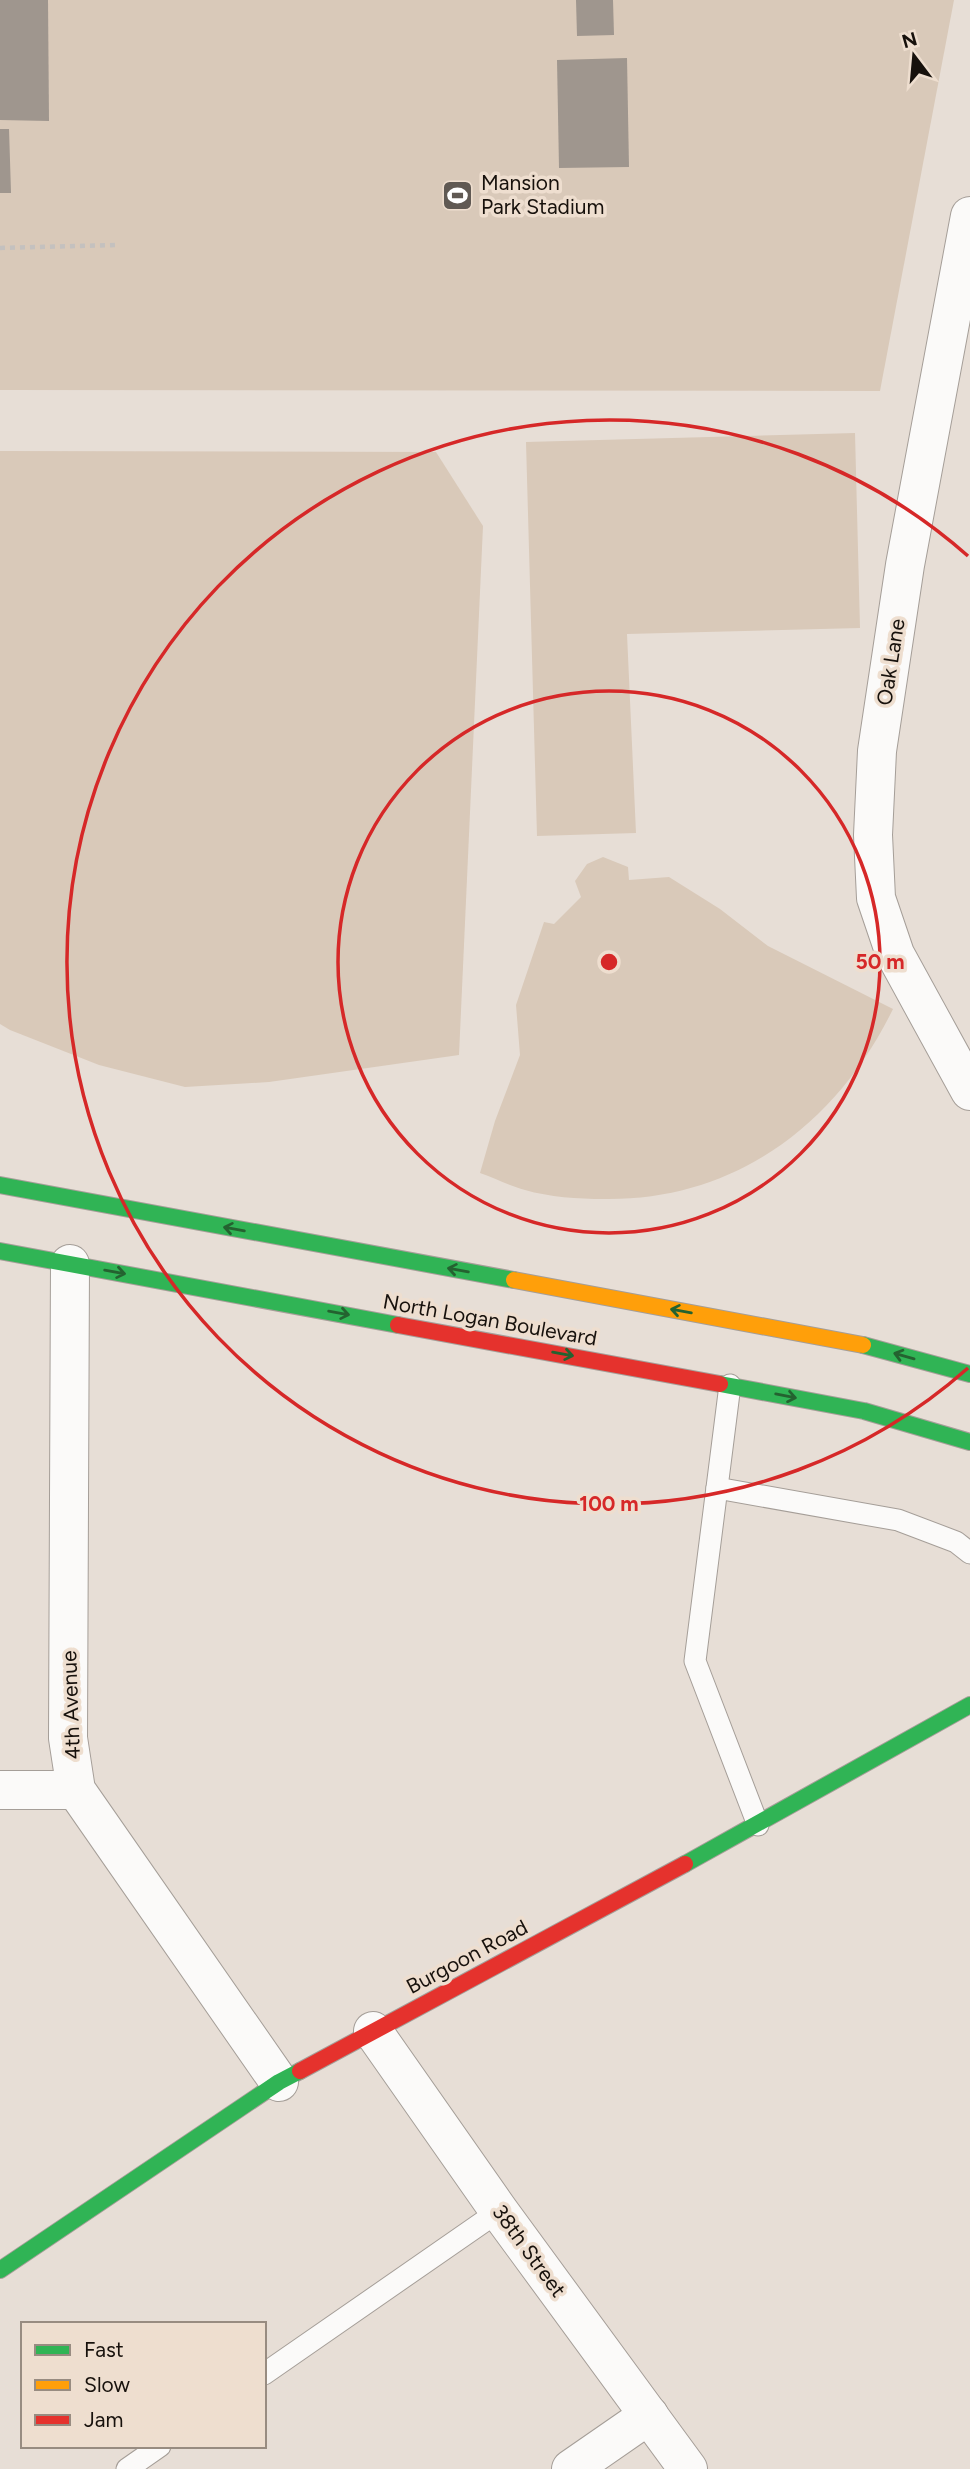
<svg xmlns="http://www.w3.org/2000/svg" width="970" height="2469" viewBox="0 0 970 2469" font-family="Figtree,sans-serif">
	<rect width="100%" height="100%" fill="#e7ded6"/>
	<!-- green -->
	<g fill="#d9c9b9">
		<polygon points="0,0 954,0 880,391 0,390"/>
		<polygon points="855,433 860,628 627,634 636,833 537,836 526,442"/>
		<polygon points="0,451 436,452 483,526 459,1055 269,1082 185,1087 99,1065 10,1030 0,1024"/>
		<path d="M603,857L628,867L629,880L669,877L720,909L768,946L893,1009C837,1124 735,1201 604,1199C578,1199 549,1197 525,1190C509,1186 495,1178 480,1173L495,1121L520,1055L516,1005L544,922L554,924L581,897L575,881L587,864Z"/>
	</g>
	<!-- building -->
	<g fill="#9f968e">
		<polygon points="0,0 48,0 49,121 0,120"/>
		<polygon points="576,0 613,0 614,35 577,36"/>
		<polygon points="627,58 629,167 559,168 557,60"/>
		<polygon points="0,129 9,129 11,193 0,193"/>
	</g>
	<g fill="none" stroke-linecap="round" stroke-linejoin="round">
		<defs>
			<g id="lane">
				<polyline points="730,1385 695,1661 758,1825"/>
				<polyline points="717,1488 898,1520 956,1542 970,1553"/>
				<polyline points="264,2374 499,2211"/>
				<polyline points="127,2469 160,2446"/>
			</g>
			<g id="street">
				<polyline points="970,216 905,565 877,751 873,835 876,898 895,954 970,1091"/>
				<polyline points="70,1264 68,1738 76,1790 279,2082"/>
				<polyline points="0,1790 76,1790"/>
				<polyline points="373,2031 499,2211 688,2469"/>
				<polyline points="571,2469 649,2415"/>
			</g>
			<g id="fast">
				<polyline points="0,1185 514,1280"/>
				<polyline points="0,1251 398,1325"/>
				<polyline points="863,1345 970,1374"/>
				<polyline points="720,1384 864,1411 970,1442"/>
				<polyline points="685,1864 970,1705"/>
				<polyline points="0,2270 279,2082 300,2071"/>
			</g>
			<polyline id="slow" points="514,1280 863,1345"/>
			<g id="jam">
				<polyline points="398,1325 720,1384"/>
				<polyline points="300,2071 685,1864"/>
			</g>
		</defs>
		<!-- lane casing -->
		<use href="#lane" stroke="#a59e98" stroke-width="23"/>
		<!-- street casing -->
		<use href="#street" stroke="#a59e98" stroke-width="40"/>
		<!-- fast casing -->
		<use href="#fast" stroke="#a59e98" stroke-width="18"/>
		<!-- slow casing -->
		<use href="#slow" stroke="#a59e98" stroke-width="18"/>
		<!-- jam casing -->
		<use href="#jam" stroke="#a59e98" stroke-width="18"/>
		<!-- path -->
		<polyline stroke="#c4c1bf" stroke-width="4.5" stroke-dasharray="5 5" stroke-linecap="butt" points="0,248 115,245"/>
		<!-- lane -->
		<use href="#lane" stroke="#fbfaf9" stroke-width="21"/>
		<!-- street -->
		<use href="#street" stroke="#fbfaf9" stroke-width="38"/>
		<!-- fast -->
		<use href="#fast" stroke="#30b455" stroke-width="16"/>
		<!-- slow -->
		<use href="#slow" stroke="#ff9f0a" stroke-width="16"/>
		<!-- jam -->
		<use href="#jam" stroke="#e5322d" stroke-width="16"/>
	</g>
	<!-- one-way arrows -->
	<defs><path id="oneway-shaft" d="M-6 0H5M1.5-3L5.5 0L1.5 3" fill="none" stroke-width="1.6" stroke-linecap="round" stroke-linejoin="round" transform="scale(1.75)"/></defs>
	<g stroke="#246230">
		<use href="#oneway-shaft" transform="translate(234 1229) rotate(-170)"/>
		<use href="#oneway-shaft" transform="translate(458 1270) rotate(-170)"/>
		<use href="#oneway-shaft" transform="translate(115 1272) rotate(10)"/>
		<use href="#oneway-shaft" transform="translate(681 1311) rotate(-170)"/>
		<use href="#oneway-shaft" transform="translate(339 1313) rotate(10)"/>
		<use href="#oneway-shaft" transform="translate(563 1354) rotate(10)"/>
		<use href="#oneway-shaft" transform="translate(904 1356) rotate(-164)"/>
		<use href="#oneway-shaft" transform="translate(786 1396) rotate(11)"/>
	</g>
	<!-- distance rings -->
	<g fill="none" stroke="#d62828" stroke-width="3.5">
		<circle cx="609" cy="962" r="271"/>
		<path d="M968 1368A542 542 0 1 1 968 556"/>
	</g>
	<!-- icons -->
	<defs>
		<symbol id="stadium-square" viewBox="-11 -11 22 22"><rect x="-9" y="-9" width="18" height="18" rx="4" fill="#605953" stroke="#eedecf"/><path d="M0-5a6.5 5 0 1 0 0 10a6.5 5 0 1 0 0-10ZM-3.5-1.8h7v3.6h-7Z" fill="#fff"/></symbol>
	</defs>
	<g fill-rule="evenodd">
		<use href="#stadium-square" x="440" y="178" width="35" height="35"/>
	</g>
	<g text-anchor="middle" stroke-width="7" stroke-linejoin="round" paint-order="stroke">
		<!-- poi labels -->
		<g font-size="21" fill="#17110c" stroke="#eedecf" text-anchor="start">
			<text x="481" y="190">Mansion<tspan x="481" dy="24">Park Stadium</tspan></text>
		</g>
		<!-- street labels -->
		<g font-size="21" fill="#17110c" stroke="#eedecf">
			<text transform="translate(891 662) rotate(-81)" y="7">Oak Lane</text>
			<text transform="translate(490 1320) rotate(10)" y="7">North Logan Boulevard</text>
			<text transform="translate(71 1705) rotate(-92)" y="7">4th Avenue</text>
			<text transform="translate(467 1957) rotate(-28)" y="7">Burgoon Road</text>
			<text transform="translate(529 2251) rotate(54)" y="7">38th Street</text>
		</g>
	</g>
	<circle cx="609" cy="962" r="10" fill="#d62828" stroke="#eedecf" stroke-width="3.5"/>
	<g font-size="21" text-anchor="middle" font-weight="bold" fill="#d62828" stroke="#eedecf" stroke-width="7" stroke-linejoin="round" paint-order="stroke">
		<text x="880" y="969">50 m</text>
		<text x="609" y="1511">100 m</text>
	</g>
	<!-- legend -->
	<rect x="21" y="2322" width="245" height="126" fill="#eedecf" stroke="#988c81" stroke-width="2"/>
	<rect x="35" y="2345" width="35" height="10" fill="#30b455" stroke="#988c81" stroke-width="2"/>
	<text x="84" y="2357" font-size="21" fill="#17110c">Fast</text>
	<rect x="35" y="2380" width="35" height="10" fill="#ff9f0a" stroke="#988c81" stroke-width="2"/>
	<text x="84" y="2392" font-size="21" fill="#17110c">Slow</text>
	<rect x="35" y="2415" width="35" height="10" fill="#e5322d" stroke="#988c81" stroke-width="2"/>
	<text x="84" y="2427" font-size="21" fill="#17110c">Jam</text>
	<!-- north arrow -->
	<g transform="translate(914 56) rotate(344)" stroke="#eedecf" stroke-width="5" paint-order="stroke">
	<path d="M0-5L12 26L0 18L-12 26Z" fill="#17110c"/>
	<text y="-10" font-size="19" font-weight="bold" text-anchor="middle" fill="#17110c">N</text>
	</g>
</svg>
